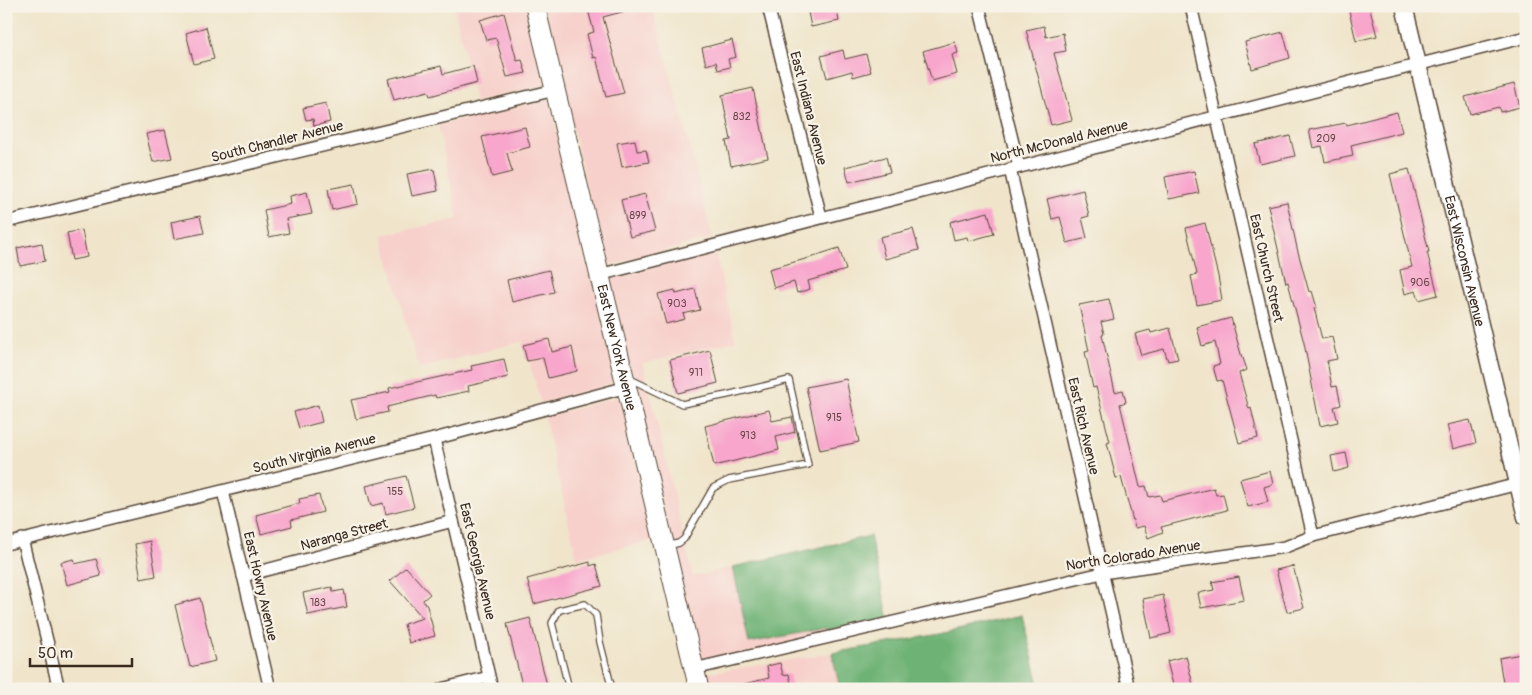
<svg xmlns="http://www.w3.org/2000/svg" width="1532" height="695" viewBox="0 0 1532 695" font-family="Pangolin,sans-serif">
	<rect width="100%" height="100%" fill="#f7f3e8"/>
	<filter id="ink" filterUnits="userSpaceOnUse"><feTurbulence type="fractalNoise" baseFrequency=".02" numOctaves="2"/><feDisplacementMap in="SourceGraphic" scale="10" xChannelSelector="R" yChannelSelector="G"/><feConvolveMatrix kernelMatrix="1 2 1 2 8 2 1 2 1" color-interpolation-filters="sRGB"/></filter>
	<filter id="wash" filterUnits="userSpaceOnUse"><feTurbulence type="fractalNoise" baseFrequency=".0096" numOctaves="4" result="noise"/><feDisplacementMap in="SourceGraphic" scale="20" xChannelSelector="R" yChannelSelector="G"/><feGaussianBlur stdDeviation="1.12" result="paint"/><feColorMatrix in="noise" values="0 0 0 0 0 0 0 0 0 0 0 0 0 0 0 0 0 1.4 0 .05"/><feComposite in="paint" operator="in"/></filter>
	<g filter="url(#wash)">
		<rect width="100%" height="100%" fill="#f0e5cb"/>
		<!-- built -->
		<g fill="#f7d0cb">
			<polygon points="454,6 527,6 545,85 475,102"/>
			<polygon points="543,6 652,6 695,166 712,238 606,266"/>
			<polygon points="549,99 617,382 541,403 523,341 419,369 382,235 458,219 438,125"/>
			<polygon points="715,252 736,341 643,363 693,577 733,567 749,643 826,628 829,639 700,661 609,279"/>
			<polygon points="621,396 686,674 654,540 577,559 544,417"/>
			<polygon points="832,653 840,689 707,689 703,674"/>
		</g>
		<!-- forest -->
		<g fill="#6eb275" stroke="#546e4a">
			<polygon points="870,536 891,628 829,639 826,628 749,643 733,567"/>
			<polygon points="1022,615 1040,689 840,689 832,653 940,634"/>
		</g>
		<g id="blocks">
			<!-- building -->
			<g fill="#f8a6cc">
				<polygon points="587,6 629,6 629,10 603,17 624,93 606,97 596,57 593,58 587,34 594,32"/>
				<polygon points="832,6 836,6 839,21 811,27 808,12"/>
				<polygon points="1348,6 1369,6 1377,36 1356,41"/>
				<polygon points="504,13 517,61 522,60 526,73 507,77 496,38 486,40 480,20"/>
				<polygon points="1044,26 1046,37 1063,33 1066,51 1054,53 1072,120 1051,125 1026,30"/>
				<polygon points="206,27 214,59 194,64 186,33"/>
				<polygon points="1283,32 1290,58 1252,69 1245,42"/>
				<polygon points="732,40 736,57 728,59 730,67 718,70 716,62 706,65 702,48"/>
				<polygon points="955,42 958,53 952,55 957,74 932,81 923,51"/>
				<polygon points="843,50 845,59 866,54 871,72 853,77 852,71 827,78 821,56"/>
				<polygon points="441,66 443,74 473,66 477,83 430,96 428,91 394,100 388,79"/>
				<polygon points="1514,84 1520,107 1500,112 1499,107 1470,114 1465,97"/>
				<polygon points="753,88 768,158 731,166 726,141 731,140 722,95"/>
				<polygon points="326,103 330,122 314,126 313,119 306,120 303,108"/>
				<polygon points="1397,112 1402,132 1351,145 1353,156 1325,162 1322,146 1313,148 1309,130 1346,123 1347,125"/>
				<polygon points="525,127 530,147 507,153 512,172 492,177 482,137"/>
				<polygon points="165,130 172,158 153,162 146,134"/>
				<polygon points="1290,136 1295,156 1260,164 1255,144"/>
				<polygon points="635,140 637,151 646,150 649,162 622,167 617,143"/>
				<polygon points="886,157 890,172 849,182 845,167"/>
				<polygon points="434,169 438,191 412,196 407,174"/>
				<polygon points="1409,169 1429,252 1427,252 1438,295 1419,300 1416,291 1405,294 1400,270 1412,267 1390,174"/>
				<polygon points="1194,171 1199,193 1169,199 1165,177"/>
				<polygon points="354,184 358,204 332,210 328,189"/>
				<polygon points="1083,190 1089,216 1082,218 1087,238 1067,243 1060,217 1052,219 1047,199"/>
				<polygon points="307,192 312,214 286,219 289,233 269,237 264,210 291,204 290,196"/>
				<polygon points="645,194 655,231 630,237 621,200"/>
				<polygon points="1287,202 1297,248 1309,292 1312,291 1317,308 1314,308 1322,339 1332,337 1337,359 1327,361 1332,387 1337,386 1341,405 1334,407 1338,422 1320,426 1304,343 1288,282 1286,283 1268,206"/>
				<polygon points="988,212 994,234 968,241 967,237 954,240 950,222"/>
				<polygon points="200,216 204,233 174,239 171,222"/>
				<polygon points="1205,223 1218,276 1222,300 1197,305 1191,276 1197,274 1186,228"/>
				<polygon points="913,229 919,250 885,259 880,237"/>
				<polygon points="82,230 87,257 72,260 67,233"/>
				<polygon points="42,243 45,261 20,266 17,248"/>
				<polygon points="839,248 846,270 808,281 810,289 797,293 794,282 774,288 769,269 820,255 820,254"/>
				<polygon points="549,270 554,292 512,302 507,280"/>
				<polygon points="695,289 700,310 683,314 685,319 666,324 658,294 675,290 676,294"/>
				<polygon points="1109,299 1114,319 1101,322 1104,334 1102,335 1115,392 1123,390 1126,402 1120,404 1140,487 1146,486 1149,497 1160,495 1162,501 1214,488 1216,495 1223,494 1227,510 1161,527 1163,532 1148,538 1144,526 1135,528 1121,477 1116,478 1107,443 1110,442 1096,387 1093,388 1085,352 1089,351 1079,305"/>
				<polygon points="1231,318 1242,358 1243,358 1247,370 1239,373 1249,409 1251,408 1258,438 1239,443 1222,380 1217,381 1213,366 1220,364 1215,342 1202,346 1197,327"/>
				<polygon points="1170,328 1178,359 1168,361 1164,349 1141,355 1135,334 1150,330 1151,333"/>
				<polygon points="549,339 552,352 572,347 577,371 548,378 543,358 527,361 523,345"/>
				<polygon points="710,350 718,383 678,393 670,360"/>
				<polygon points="504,359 508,377 468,386 469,391 436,398 435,395 387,407 388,412 356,419 351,400 390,392 389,388 472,370 471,366"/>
				<polygon points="846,379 859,442 820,450 806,387"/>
				<polygon points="318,405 322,422 299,428 294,412"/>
				<polygon points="769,410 772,421 792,417 795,432 776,437 779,450 714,466 705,426"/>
				<polygon points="1470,420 1476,443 1453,449 1447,425"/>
				<polygon points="1346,453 1349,468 1334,472 1331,456"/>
				<polygon points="1270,471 1273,484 1264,487 1268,502 1248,507 1240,479"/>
				<polygon points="406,476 414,507 386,514 383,503 371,506 366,486"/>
				<polygon points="319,495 323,512 291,520 292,526 261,534 256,515 300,503 299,499"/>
				<polygon points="150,541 156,576 141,579 135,544"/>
				<polygon points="74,559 75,564 96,559 101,576 67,585 61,562"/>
				<polygon points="590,562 590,566 596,564 602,586 534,604 527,579"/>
				<polygon points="1293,566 1304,608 1287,612 1276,570"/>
				<polygon points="406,567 430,594 423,600 427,606 435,636 409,643 404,624 423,618 390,581"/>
				<polygon points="1239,577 1244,600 1201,608 1198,593 1214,590 1212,582"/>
				<polygon points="332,587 333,592 344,590 347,607 308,615 303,593"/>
				<polygon points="1163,595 1171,633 1151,638 1143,599"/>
				<polygon points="200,598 215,661 190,667 175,605"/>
				<polygon points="530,618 548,689 523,689 507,624"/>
				<polygon points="1521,654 1526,685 1504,689 1499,658"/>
				<polygon points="1186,656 1194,689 1174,689 1167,661"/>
				<polygon points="780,663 783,675 789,674 792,689 744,689 744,684 769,678 767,666"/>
			</g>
		</g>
	</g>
	<g filter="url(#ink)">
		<use href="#blocks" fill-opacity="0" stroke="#564638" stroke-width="1"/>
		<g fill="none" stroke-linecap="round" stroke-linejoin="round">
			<defs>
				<g id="lane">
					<polyline points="628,378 682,404 727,395 789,380 808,465 729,480 713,488 684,539 679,543 667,546"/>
					<polyline points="569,689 552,623 559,610 585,604 596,615 600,642 612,689"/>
				</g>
				<g id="street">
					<polyline points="768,6 821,217"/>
					<polyline points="979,6 1019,167"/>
					<polyline points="1191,6 1313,536"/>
					<polyline points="1010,169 1129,689"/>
					<polyline points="6,222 555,90"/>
					<polyline points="599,275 1526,37"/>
					<polyline points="434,439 492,689"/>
					<polyline points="223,491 270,689"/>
					<polyline points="22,539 59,689"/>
					<polyline points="6,544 434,439 627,387"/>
					<polyline points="243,576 453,521"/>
					<polyline points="694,669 1102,573 1285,547 1313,536 1518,484"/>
					<polyline points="441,689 489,677"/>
				</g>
				<g id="secondary">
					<path id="s1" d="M1404,6L1526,517"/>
				</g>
				<g id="primary">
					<path id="s2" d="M535,6L699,689"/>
				</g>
			</defs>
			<!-- lane casing -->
			<use href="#lane" stroke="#564638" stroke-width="8"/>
			<!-- street casing -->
			<use href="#street" stroke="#564638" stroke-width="14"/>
			<!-- secondary casing -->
			<use href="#secondary" stroke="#564638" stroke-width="19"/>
			<!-- primary casing -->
			<use href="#primary" stroke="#564638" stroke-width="21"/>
			<!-- lane -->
			<use href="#lane" stroke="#fff" stroke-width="5.5"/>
			<!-- street -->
			<use href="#street" stroke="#fff" stroke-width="11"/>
			<!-- secondary -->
			<use href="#secondary" stroke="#fff" stroke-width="16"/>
			<!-- primary -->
			<use href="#primary" stroke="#fff" stroke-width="19"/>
		</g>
	</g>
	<g text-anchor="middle" stroke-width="4.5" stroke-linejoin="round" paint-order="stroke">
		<!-- number labels -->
		<g font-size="11" fill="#6a494a">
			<text x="742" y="120">832</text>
			<text x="1326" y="142">209</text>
			<text x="638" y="219">899</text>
			<text x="1420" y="286">906</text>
			<text x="677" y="307">903</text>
			<text x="696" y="376">911</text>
			<text x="834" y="421">915</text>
			<text x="748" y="439">913</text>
			<text x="395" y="495">155</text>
			<text x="318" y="606">183</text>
		</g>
		<!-- street labels -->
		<g font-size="14" fill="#3b2a1e" stroke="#f7f3e8">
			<text transform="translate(809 108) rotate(76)" y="5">East Indiana Avenue</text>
			<text transform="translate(277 141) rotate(-14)" y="5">South Chandler Avenue</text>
			<text transform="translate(1059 141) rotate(-14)" y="5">North McDonald Avenue</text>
			<text dy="5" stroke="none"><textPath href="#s1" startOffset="262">East Wisconsin Avenue</textPath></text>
			<text transform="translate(1267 268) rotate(77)" y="5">East Church Street</text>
			<text dy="5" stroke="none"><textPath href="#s2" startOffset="351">East New York Avenue</textPath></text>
			<text transform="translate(1084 426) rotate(77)" y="5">East Rich Avenue</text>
			<text transform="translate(314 453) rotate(-14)" y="5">South Virginia Avenue</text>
			<text transform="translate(344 534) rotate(-15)" y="5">Naranga Street</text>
			<text transform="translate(1133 555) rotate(-9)" y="5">North Colorado Avenue</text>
			<text transform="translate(478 561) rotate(77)" y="5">East Georgia Avenue</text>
			<text transform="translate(261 586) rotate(77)" y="5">East Howry Avenue</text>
		</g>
	</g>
	<!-- margin -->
	<rect width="1532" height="695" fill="none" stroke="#f7f3e8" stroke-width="25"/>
	<!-- scale -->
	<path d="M30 658v8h102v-8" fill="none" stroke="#3b2a1e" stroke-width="2.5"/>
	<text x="38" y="658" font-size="15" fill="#3b2a1e" stroke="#f7f3e8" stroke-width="4" paint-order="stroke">50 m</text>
</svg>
